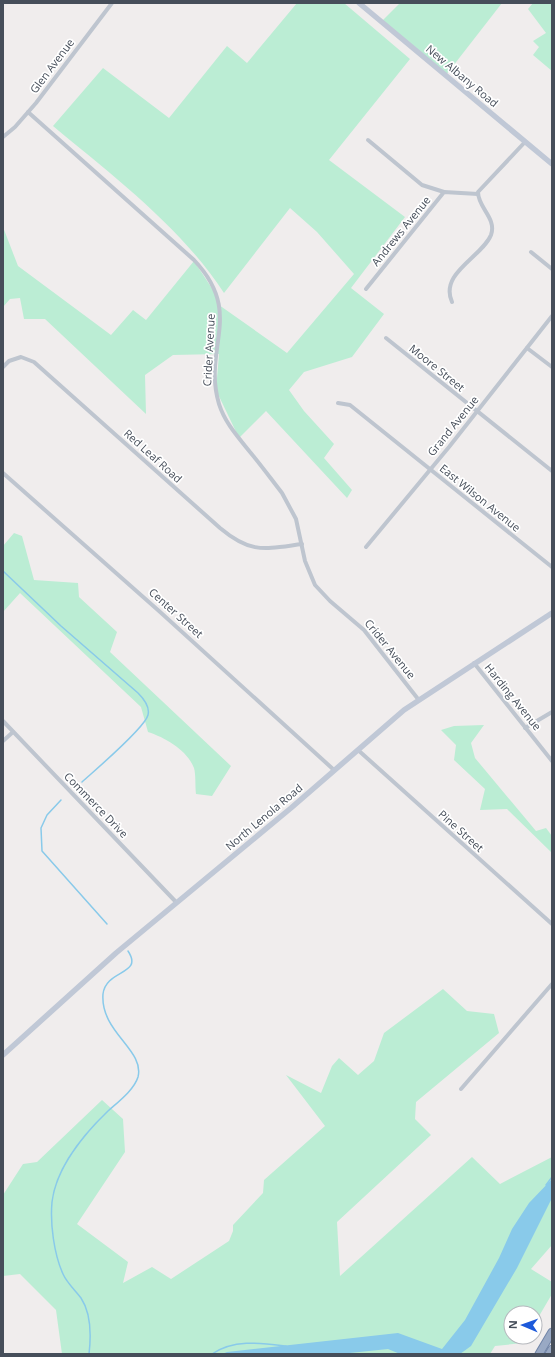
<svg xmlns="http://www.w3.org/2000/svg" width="555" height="1357" viewBox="0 0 555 1357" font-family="'Open Sans',sans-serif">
	<rect width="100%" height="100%" fill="#f0eded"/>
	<!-- green -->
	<g fill="#bbedd4">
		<path d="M297,3H344L410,59L329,160L405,217L351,288L384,314L352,357L304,372L289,390L304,411L334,444L324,458L352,490L347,498L266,411L239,438L216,390L219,354L173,355L145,375L146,414L45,319H24L20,298L10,299L3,307V227L18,266L111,335L133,310L146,320L194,261L217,296L219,305L287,353L354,274L317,232L290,208L224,293C182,228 112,175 53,126L103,68L169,118L227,46L247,63Z"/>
		<polygon points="400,3 502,3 446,75 381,22"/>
		<polygon points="533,3 552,3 552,71 533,55 539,47 533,41 546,33 528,9"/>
		<path d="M14,533L22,536L34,580L78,583L79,597L117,632L110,652L231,766L212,796L196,794C195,786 196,775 194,768C187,750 166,738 148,732L141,707L20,593L3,612V546Z"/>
		<polygon points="484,725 471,743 475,758 536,831 546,828 552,836 552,853 507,809 480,810 485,789 454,760 456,745 441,730 454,726"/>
		<polygon points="443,989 467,1011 494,1014 499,1033 416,1102 415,1119 431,1135 337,1222 340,1276 472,1157 500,1184 552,1157 552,1245 531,1269 552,1282 552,1294 535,1323 535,1313 511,1313 511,1337 527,1337 523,1343 495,1346 490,1354 62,1354 56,1310 20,1274 3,1276 3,1195 23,1164 37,1162 102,1100 123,1119 125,1152 77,1224 128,1262 123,1283 152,1267 171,1279 229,1241 233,1231 233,1225 263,1193 264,1180 325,1126 286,1075 321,1093 332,1066 339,1058 358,1075 374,1061 384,1033"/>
	</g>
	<!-- water -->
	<polygon fill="#89caea" points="552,1179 552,1198 517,1268 471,1346 460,1354 400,1354 388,1349 340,1354 222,1354 227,1352 398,1333 442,1349 465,1320 499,1258 512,1229 529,1203"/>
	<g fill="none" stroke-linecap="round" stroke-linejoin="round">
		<!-- stream -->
		<g stroke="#89caea" stroke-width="1.5">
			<path d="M3,571L61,626L138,693C144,699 150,707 148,715C145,728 94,771 82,782"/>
			<polyline points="61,800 47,815 41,828 42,851 107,924"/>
			<polyline points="546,1185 552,1177"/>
			<path d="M89,1354C91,1337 91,1313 81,1298C75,1290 67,1283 63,1274C54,1254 50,1224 52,1202C56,1168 84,1134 108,1111C118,1102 134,1090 138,1077C145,1050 100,1032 103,994C106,969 144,975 128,951"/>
			<path d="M212,1354C234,1339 261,1343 286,1346"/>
		</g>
		<defs>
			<g id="trunk">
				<polyline points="539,1354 552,1332"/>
				<polyline points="549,1354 552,1349"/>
			</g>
		</defs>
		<!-- trunk casing -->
		<use href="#trunk" stroke="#7084a7" stroke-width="9"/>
		<!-- minor -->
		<g stroke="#bec5cf" stroke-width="4">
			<path d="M28,112L194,260C245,314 202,347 219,404C225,423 238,437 250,452C261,465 271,479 282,493L296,519L305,561L315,585L330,601L364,630L418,699"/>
			<polyline points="3,137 15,127 36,103 112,3"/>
			<polyline points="368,140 422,185 444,192"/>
			<polyline points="531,252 552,269"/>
			<polyline points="366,289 444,192 478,194"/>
			<path d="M452,302C439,273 482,257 491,235C497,218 478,208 478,192L525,142"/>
			<polyline points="386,338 552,471"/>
			<polyline points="527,348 552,367"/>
			<path d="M3,367L9,361L21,357L34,362L220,528C251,554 264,549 302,544"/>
			<polyline points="338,403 350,405 552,567"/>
			<polyline points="3,473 159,611 334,770"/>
			<polyline points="366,547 449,447 552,316"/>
			<polyline points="474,663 552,761"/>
			<polyline points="3,721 176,902"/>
			<polyline points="525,728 552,712"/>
			<polyline points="3,741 13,732"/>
			<polyline points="358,750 552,924"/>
			<polyline points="461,1089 552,984"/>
		</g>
		<!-- secondary -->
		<g stroke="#c0c8d6" stroke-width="5.5">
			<polyline points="359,3 552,164"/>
			<polyline points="3,1055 116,953 291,808 404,710 552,613"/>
		</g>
		<!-- trunk -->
		<use href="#trunk" stroke="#99a9c4" stroke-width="7"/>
	</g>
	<g text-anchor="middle" stroke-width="3.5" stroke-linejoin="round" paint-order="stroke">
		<!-- street labels -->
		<g font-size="11" fill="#464e5a" stroke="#fff">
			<text transform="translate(52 66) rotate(-53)" y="4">Glen Avenue</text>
			<text transform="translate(462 76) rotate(40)" y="4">New Albany Road</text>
			<text transform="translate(401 231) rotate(-51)" y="4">Andrews Avenue</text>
			<text transform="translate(209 350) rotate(-87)" y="4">Crider Avenue</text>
			<text transform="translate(437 368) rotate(39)" y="4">Moore Street</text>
			<text transform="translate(453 426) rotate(-51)" y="4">Grand Avenue</text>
			<text transform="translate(153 456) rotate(42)" y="4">Red Leaf Road</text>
			<text transform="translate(480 498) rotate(39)" y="4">East Wilson Avenue</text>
			<text transform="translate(176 613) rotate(42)" y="4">Center Street</text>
			<text transform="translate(390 649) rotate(51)" y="4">Crider Avenue</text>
			<text transform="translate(513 697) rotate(51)" y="4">Harding Avenue</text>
			<text transform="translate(96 805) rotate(46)" y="4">Commerce Drive</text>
			<text transform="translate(264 817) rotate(-40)" y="4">North Lenola Road</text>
			<text transform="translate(461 831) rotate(42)" y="4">Pine Street</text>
		</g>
	</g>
	<!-- border -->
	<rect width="555" height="1357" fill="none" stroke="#464e5a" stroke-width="8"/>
	<!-- north arrow -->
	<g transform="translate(523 1325) rotate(272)"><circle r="19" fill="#ffffff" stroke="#b5b8bd"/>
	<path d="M0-3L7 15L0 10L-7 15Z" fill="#1c59da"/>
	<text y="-6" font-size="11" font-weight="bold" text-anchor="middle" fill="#464e5a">N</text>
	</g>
</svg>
